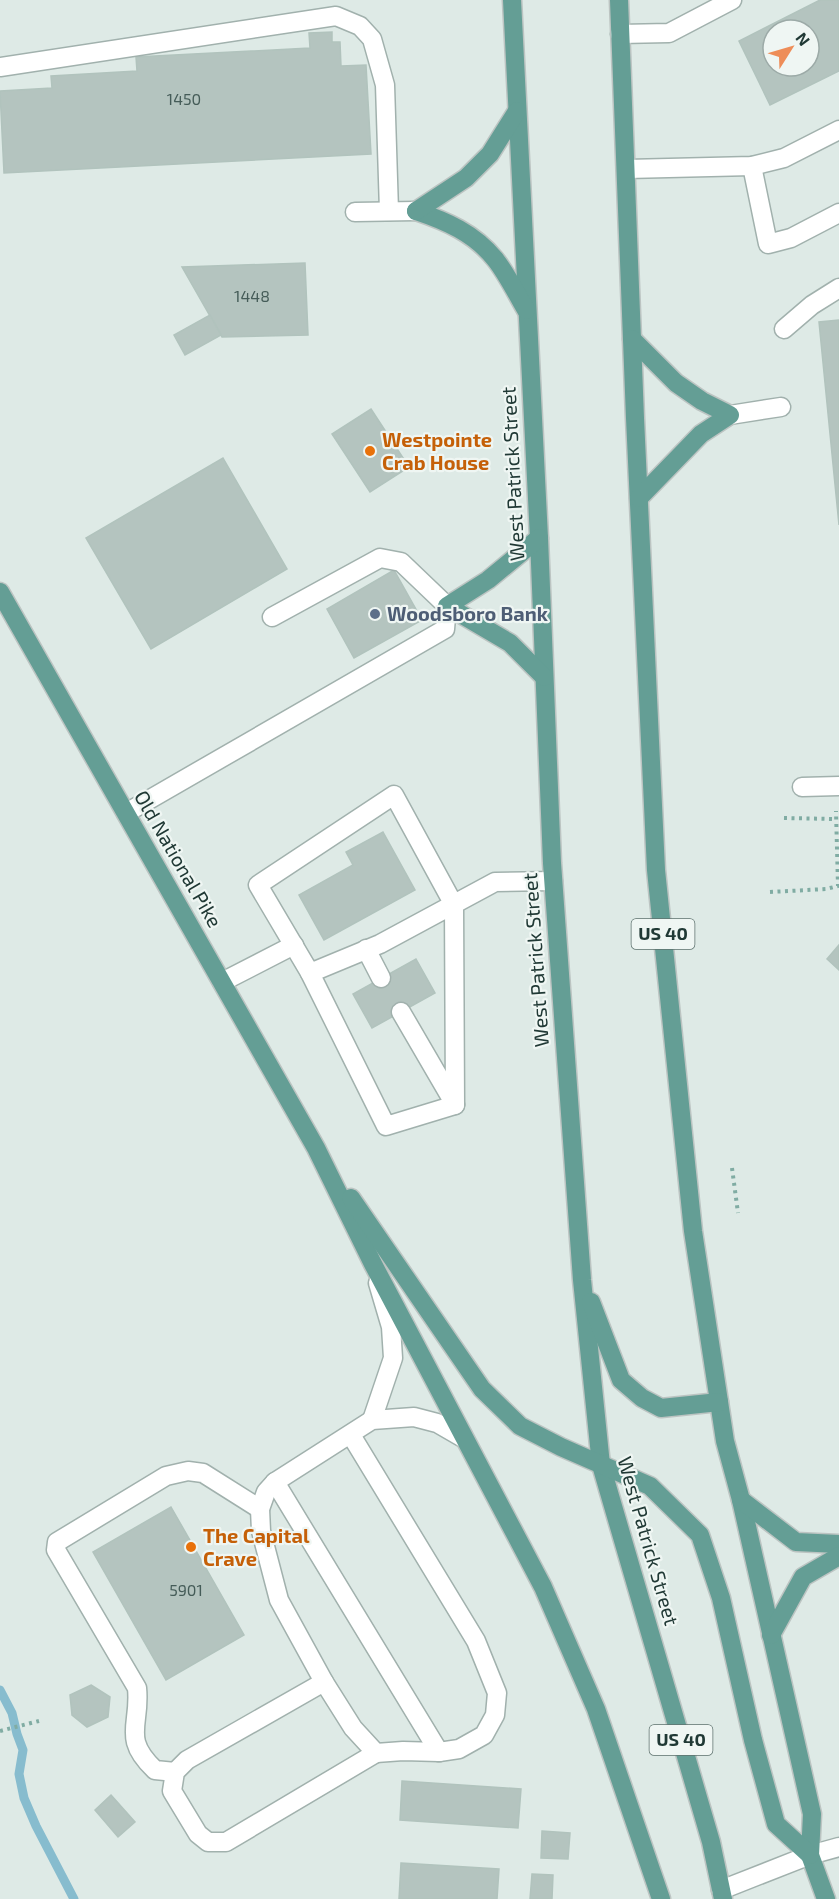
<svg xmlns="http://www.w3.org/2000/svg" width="839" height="1899" viewBox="0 0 839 1899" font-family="'Exo 2',sans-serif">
	<rect width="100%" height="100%" fill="#deeae6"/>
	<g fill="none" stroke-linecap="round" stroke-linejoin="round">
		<!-- stream -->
		<polyline stroke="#87bcce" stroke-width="9" points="0,1690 12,1713 17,1734 23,1750 19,1774 24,1798 36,1826 74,1899"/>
	</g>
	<!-- building -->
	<g fill="#b4c4bf" stroke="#b1c3bd" stroke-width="1.5" fill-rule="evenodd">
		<path d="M820,0H839V71L770,105L739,41ZM773,30H809V66H773Z"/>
		<polygon points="332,32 332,42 340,42 341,66 366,65 371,154 4,173 0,91 52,88 51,76 137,71 136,57 310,48 309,33"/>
		<polygon points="305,263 308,335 222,337 182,267"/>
		<polygon points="210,315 221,335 185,355 174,335"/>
		<polygon points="839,320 839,525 819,322"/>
		<polygon points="371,409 409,467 370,492 332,434"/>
		<polygon points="223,458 287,569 151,649 86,538"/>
		<polygon points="394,570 422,620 354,658 327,609"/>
		<polygon points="383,832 415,890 324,940 299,895 353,865 346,852"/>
		<polygon points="839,945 839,970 827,959"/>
		<polygon points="416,959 435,993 372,1028 353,994"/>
		<polygon points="171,1507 244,1635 166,1680 93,1552"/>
		<polygon points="91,1685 110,1697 108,1717 87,1727 72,1715 70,1695"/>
		<polygon points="402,1781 521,1789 518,1828 400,1820"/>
		<polygon points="111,1795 135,1822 118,1837 95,1810"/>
		<polygon points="542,1831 570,1833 568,1859 541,1858"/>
		<polygon points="401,1863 499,1869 497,1899 399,1899"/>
		<polygon points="532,1874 553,1875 552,1899 530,1899"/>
	</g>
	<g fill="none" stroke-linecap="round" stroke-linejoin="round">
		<defs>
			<g id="service">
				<polyline points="620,34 669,33 732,0"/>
				<polyline points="0,67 336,16 360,26 372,39 385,85 389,211"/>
				<polyline points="752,166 768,244 791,238 839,213"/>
				<polyline points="627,169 752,166 784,158 839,130"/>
				<polyline points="355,212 416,211"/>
				<polyline points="784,329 812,305 839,288"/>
				<polyline points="730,415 781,407"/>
				<polyline points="802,787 839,786"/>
				<polyline points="126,813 445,629 447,606 401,562 380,558 272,617"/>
				<polyline points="366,949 381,978"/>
				<polyline points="310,973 386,1126 455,1105"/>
				<polyline points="222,982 294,945"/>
				<polyline points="401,1012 454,1103"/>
				<polyline points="455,1105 454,905 394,795 258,885 310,973 380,944 495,882 553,881"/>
				<polyline points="372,1420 393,1358 391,1327 378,1283"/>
				<polyline points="351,1435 476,1641 497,1693 495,1715 484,1735 459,1749 439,1752 403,1751 376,1753 353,1728 324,1682 279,1600 261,1531 260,1509 266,1492 275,1482 372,1420 414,1417 437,1423 463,1438"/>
				<polyline points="275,1482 439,1752"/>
				<polyline points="324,1682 187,1760 175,1772 172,1791 198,1834 208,1842 226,1842 376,1753"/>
				<path d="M175,1772L155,1770C121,1738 141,1725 137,1688L56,1550L57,1542L166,1476L188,1471L203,1473L260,1509"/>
			</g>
			<polyline id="tertiary" points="721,1890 810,1855 839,1847"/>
			<g id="primary">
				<polyline points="512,0 539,538 552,863 582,1280 601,1465 711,1842 723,1899"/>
				<polyline points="619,0 635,418 656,870 693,1231 725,1441 741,1500 812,1814 810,1855 826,1899"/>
				<path d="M416,211C446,221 474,233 495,259C507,274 516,293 526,310"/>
				<polyline points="416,211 466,178 490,154 517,111"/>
				<polyline points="632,339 676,383 702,401 730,415 701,434 639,498"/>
				<polyline points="539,538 488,580 447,606 510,643 544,677"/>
				<polyline points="0,592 316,1148 373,1264 543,1587 596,1709 661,1899"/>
				<polyline points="351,1198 482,1389 520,1426 561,1447 650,1486 700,1535 721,1598 753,1740 776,1824 810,1855"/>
				<polyline points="591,1302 621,1380 642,1398 661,1408 719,1402"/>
				<polyline points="741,1500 796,1542 839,1544"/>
				<polyline points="771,1635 803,1577 839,1556"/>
			</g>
		</defs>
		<!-- service casing -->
		<use href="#service" stroke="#a1b1ad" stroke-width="21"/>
		<!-- tertiary casing -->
		<use href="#tertiary" stroke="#a1b1ad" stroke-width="21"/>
		<!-- primary casing -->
		<use href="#primary" stroke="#bcc4c2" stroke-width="21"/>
		<!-- path -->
		<g stroke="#80aca3" stroke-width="4" stroke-dasharray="3 4.5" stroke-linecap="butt">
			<polyline points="784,818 835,819"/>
			<polyline points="770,892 826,889 838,886 836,811"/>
			<polyline points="732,1168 738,1213"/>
			<polyline points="0,1731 39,1721"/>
		</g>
		<!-- service -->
		<use href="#service" stroke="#fff" stroke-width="18"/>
		<!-- tertiary -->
		<use href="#tertiary" stroke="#fff" stroke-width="18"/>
		<!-- primary -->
		<use href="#primary" stroke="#649e95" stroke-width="18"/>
	</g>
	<!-- markers -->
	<g fill="#e8710a" stroke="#eff6f3" stroke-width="2">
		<circle cx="370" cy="451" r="6"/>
		<circle cx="191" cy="1547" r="6"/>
	</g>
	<circle fill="#5c6f8a" stroke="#eff6f3" stroke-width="2" cx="375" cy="614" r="6"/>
	<g text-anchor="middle" stroke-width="4.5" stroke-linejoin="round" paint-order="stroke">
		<!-- number labels -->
		<g font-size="16" fill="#455c58">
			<text x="184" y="105">1450</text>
			<text x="252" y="302">1448</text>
			<text x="186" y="1596">5901</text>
		</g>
		<!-- shield labels -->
		<g fill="#eff6f3" stroke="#5e726e" stroke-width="1.5">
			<rect x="631.5" y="919" width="63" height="30" rx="4.5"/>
			<rect x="649.5" y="1725" width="63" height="30" rx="4.5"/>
		</g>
		<g font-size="18" font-weight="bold" fill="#203935">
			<text x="663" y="940">US 40</text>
			<text x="681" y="1746">US 40</text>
		</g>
		<!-- food labels -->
		<g font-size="20" font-weight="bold" fill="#c56008" stroke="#eff6f3" text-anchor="start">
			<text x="382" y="447">Westpointe<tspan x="382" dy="23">Crab House</tspan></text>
			<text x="203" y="1543">The Capital<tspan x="203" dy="23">Crave</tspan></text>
		</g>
		<!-- street labels -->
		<g font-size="20" fill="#203935" stroke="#eff6f3">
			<text transform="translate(513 474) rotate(-93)" y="7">West Patrick Street</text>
			<text transform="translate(178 859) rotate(60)" y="7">Old National Pike</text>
			<text transform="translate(536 960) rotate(-94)" y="7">West Patrick Street</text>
			<text transform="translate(648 1541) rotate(74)" y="7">West Patrick Street</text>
		</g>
		<!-- service labels -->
		<g font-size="20" font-weight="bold" fill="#4e5e75" stroke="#eff6f3" text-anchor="start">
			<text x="387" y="621">Woodsboro Bank</text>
		</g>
	</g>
	<!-- north arrow -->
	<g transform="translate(791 48) rotate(53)"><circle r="28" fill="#eff6f3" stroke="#9caaa7" stroke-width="1.5"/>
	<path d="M0-4.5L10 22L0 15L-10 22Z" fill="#ee8d58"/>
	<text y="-9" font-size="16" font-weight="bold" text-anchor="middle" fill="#203935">N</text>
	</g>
</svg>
